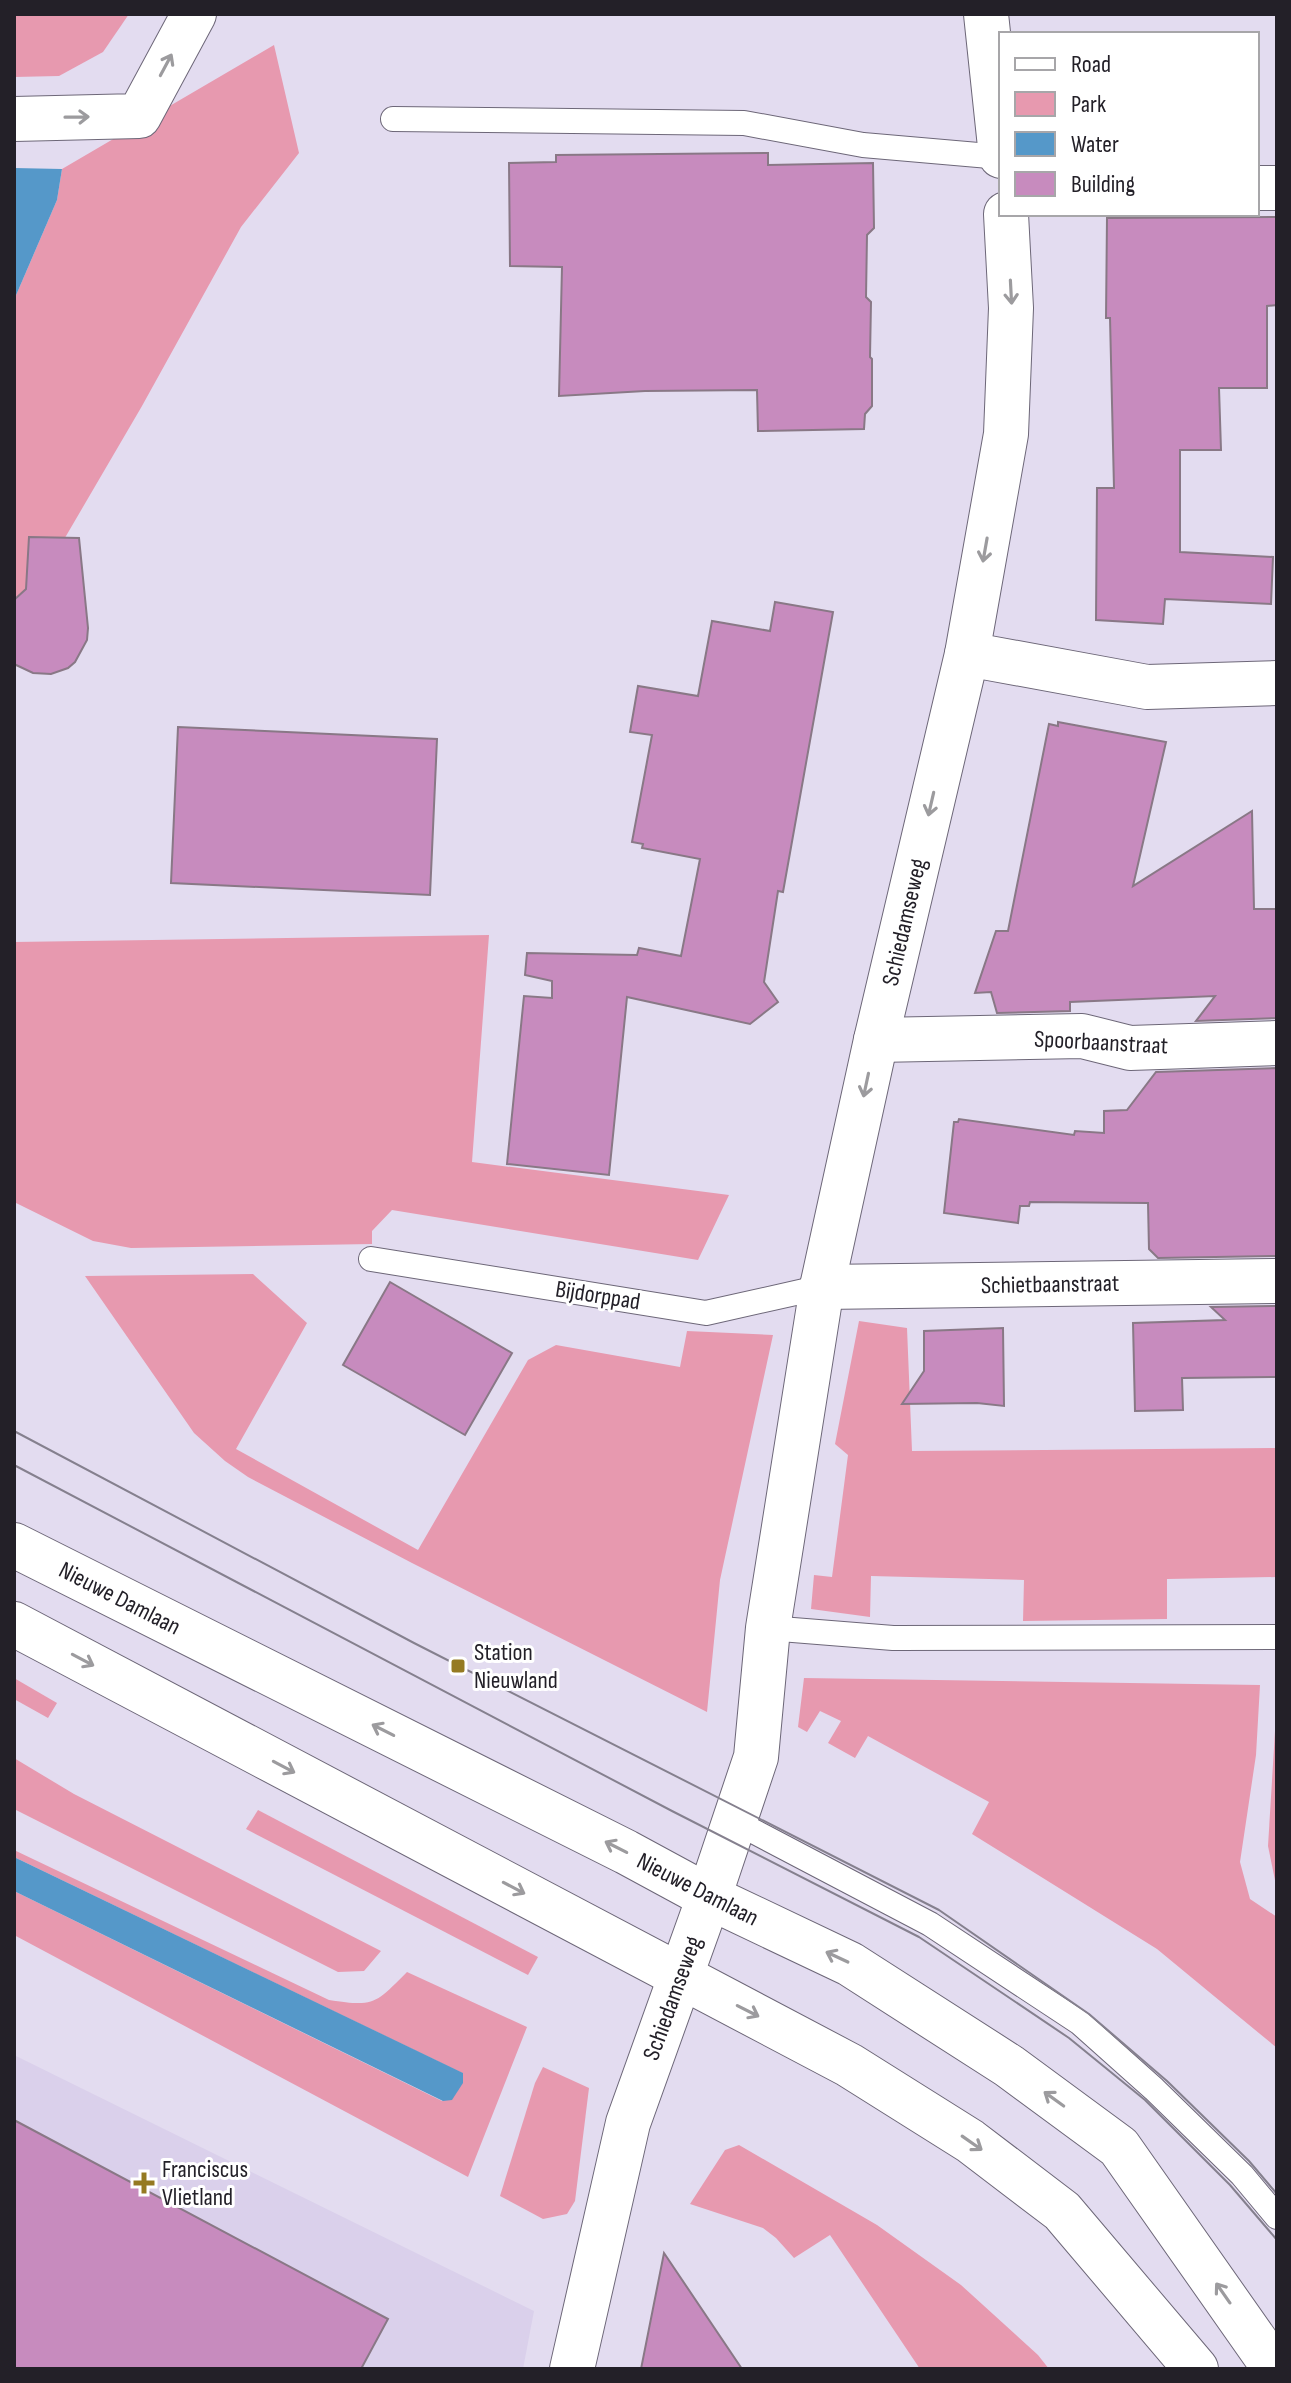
<svg xmlns="http://www.w3.org/2000/svg" width="1291" height="2383" viewBox="0 0 1291 2383" font-family="'Sofia Sans Condensed',sans-serif">
	<rect width="100%" height="100%" fill="#e3dcf0"/>
	<!-- built -->
	<polygon fill="#dad0eb" points="14,2055 534,2311 523,2369 14,2369"/>
	<!-- green -->
	<g fill="#e799af">
		<polygon points="14,14 129,14 103,52 59,76 14,77"/>
		<polygon points="274,45 299,153 241,227 142,406 14,625 14,300 57,200 62,169"/>
		<polygon points="489,935 472,1162 729,1195 698,1260 392,1210 372,1231 372,1244 131,1248 93,1241 14,1202 14,942"/>
		<polygon points="253,1274 307,1323 236,1449 418,1550 528,1360 556,1345 680,1367 687,1331 773,1335 720,1580 707,1712 412,1563 248,1477 225,1461 194,1433 85,1276"/>
		<polygon points="859,1321 907,1328 912,1451 1277,1448 1277,1577 1167,1579 1167,1619 1023,1621 1024,1580 871,1576 870,1617 811,1609 814,1575 832,1577 848,1455 835,1444"/>
		<polygon points="14,1678 57,1703 48,1718 14,1699"/>
		<polygon points="804,1678 1260,1685 1256,1755 1240,1862 1250,1899 1277,1917 1277,2048 1157,1949 972,1834 989,1802 868,1736 855,1758 828,1743 841,1721 820,1711 807,1732 798,1727"/>
		<polygon points="1276,1715 1277,1715 1277,1890 1268,1846"/>
		<polygon points="14,1758 74,1794 381,1951 364,1971 338,1972 14,1809"/>
		<polygon points="258,1810 538,1957 528,1975 246,1829"/>
		<path d="M14,1850L329,2000C375,2007 375,2004 407,1972L527,2027L468,2177L14,1935V1891L442,2101L462,2073L14,1857Z"/>
		<polygon points="543,2067 589,2088 575,2201 567,2214 543,2219 500,2196 535,2083"/>
		<polygon points="739,2145 877,2225 961,2285 1038,2355 1049,2369 920,2369 830,2235 794,2258 776,2238 763,2228 690,2204 725,2150"/>
	</g>
	<!-- water -->
	<g fill="#5598c9">
		<polygon points="14,168 62,169 57,200 14,300"/>
		<polygon points="14,1857 463,2073 463,2083 452,2100 443,2101 14,1891"/>
	</g>
	<!-- building -->
	<g fill="#c78bbe" stroke="#897886" stroke-width="2">
		<polygon points="768,153 768,165 873,163 874,228 867,235 866,297 871,302 870,357 872,359 872,406 865,414 864,429 758,431 757,390 645,391 559,396 562,267 510,266 509,163 556,162 556,155"/>
		<polygon points="1277,217 1277,305 1267,306 1267,388 1219,388 1221,450 1180,450 1180,552 1273,557 1271,604 1165,599 1163,624 1096,620 1097,488 1114,488 1110,318 1106,318 1107,218"/>
		<polygon points="29,537 79,538 88,628 87,640 75,662 68,668 51,674 33,673 14,664 14,600 26,589"/>
		<polygon points="775,602 833,612 783,892 778,891 764,982 778,1002 750,1024 627,997 609,1175 507,1164 524,996 552,998 552,981 525,975 527,953 637,955 639,948 681,956 700,859 642,848 643,844 632,842 652,735 630,732 638,686 698,696 712,621 770,631"/>
		<polygon points="1058,722 1166,742 1133,886 1252,811 1254,909 1277,909 1277,1018 1196,1021 1215,996 1070,1002 1070,1011 997,1013 991,992 975,993 996,931 1008,931 1049,724 1058,726"/>
		<polygon points="178,727 437,739 430,895 171,883"/>
		<polygon points="1277,1068 1277,1256 1158,1258 1149,1249 1148,1203 1030,1202 1029,1206 1020,1206 1018,1223 944,1213 954,1122 958,1122 959,1119 1074,1135 1075,1131 1104,1133 1104,1111 1127,1110 1156,1072"/>
		<polygon points="390,1282 512,1353 465,1435 343,1365"/>
		<polygon points="1277,1306 1277,1377 1182,1378 1183,1410 1135,1411 1133,1323 1225,1320 1211,1307"/>
		<polygon points="1003,1328 1004,1406 977,1403 902,1404 924,1371 924,1331"/>
		<polygon points="14,2120 388,2319 361,2369 14,2369"/>
		<polygon points="664,2253 742,2369 641,2369"/>
	</g>
	<g fill="none" stroke-linecap="round" stroke-linejoin="round">
		<defs>
			<g id="service">
				<polyline points="393,119 744,123 863,145 1001,157"/>
				<polyline points="371,1259 706,1313 822,1287"/>
				<polyline points="768,1628 893,1638 1277,1637"/>
				<polyline points="734,1821 930,1924 1080,2023 1154,2089 1242,2175 1277,2217"/>
			</g>
			<g id="minor">
				<polyline points="986,14 1001,156"/>
				<polyline points="14,119 139,116 194,14"/>
				<polyline points="1257,188 1277,188"/>
				<polyline points="967,654 1147,687 1277,683"/>
				<polyline points="876,1040 1082,1036 1130,1048 1277,1043"/>
				<polyline points="822,1287 1277,1281"/>
				<polyline points="572,2369 628,2123 709,1897 756,1757 768,1628 822,1287 876,1040 967,654 1006,434 1011,308 1006,214"/>
			</g>
			<g id="secondary">
				<polyline points="14,1545 626,1852 709,1897 850,1964 1009,2066 1119,2147 1275,2369"/>
				<polyline points="14,1624 849,2065 970,2141 1062,2211 1196,2369"/>
			</g>
		</defs>
		<!-- service casing -->
		<use href="#service" stroke="#6d6778" stroke-width="26"/>
		<!-- minor casing -->
		<use href="#minor" stroke="#6d6778" stroke-width="46"/>
		<!-- secondary casing -->
		<use href="#secondary" stroke="#6d6778" stroke-width="46"/>
		<!-- service -->
		<use href="#service" stroke="#fff" stroke-width="24"/>
		<!-- minor -->
		<use href="#minor" stroke="#fff" stroke-width="44"/>
		<!-- secondary -->
		<use href="#secondary" stroke="#fff" stroke-width="44"/>
		<!-- tram -->
		<g stroke="#85808e" stroke-width="2">
			<polyline points="14,1431 414,1643 939,1910 1089,2014 1167,2081 1249,2161 1277,2194"/>
			<polyline points="14,1465 672,1811 919,1937 1069,2038 1145,2100 1230,2185 1277,2240"/>
		</g>
	</g>
	<!-- one-way arrows -->
	<defs><path id="oneway-shaft" d="M-6 0H5M1.5-3L5.5 0L1.5 3" fill="none" stroke-width="1.6" stroke-linecap="round" stroke-linejoin="round" transform="scale(2)"/></defs>
	<g stroke="#9c9b9e">
		<use href="#oneway-shaft" transform="translate(166 65) rotate(-62)"/>
		<use href="#oneway-shaft" transform="translate(77 117) rotate(-1)"/>
		<use href="#oneway-shaft" transform="translate(1011 292) rotate(87)"/>
		<use href="#oneway-shaft" transform="translate(985 550) rotate(100)"/>
		<use href="#oneway-shaft" transform="translate(931 804) rotate(103)"/>
		<use href="#oneway-shaft" transform="translate(866 1085) rotate(102)"/>
		<use href="#oneway-shaft" transform="translate(83 1660) rotate(28)"/>
		<use href="#oneway-shaft" transform="translate(383 1730) rotate(-153)"/>
		<use href="#oneway-shaft" transform="translate(284 1767) rotate(28)"/>
		<use href="#oneway-shaft" transform="translate(616 1847) rotate(-153)"/>
		<use href="#oneway-shaft" transform="translate(514 1888) rotate(28)"/>
		<use href="#oneway-shaft" transform="translate(837 1957) rotate(-155)"/>
		<use href="#oneway-shaft" transform="translate(748 2011) rotate(27)"/>
		<use href="#oneway-shaft" transform="translate(1054 2099) rotate(-144)"/>
		<use href="#oneway-shaft" transform="translate(972 2143) rotate(35)"/>
		<use href="#oneway-shaft" transform="translate(1223 2293) rotate(-125)"/>
	</g>
	<!-- markers -->
	<g fill="#957a22" stroke="#fff" stroke-width="3">
		<rect x="450" y="1658" width="16" height="16" rx="4"/>
		<path d="M140 2171h8v8h8v8h-8v8h-8v-8h-8v-8h8z"/>
	</g>
	<g text-anchor="middle" stroke-width="6" stroke-linejoin="round" paint-order="stroke">
		<!-- street labels -->
		<g font-size="24" fill="#232028" stroke="#fff">
			<text transform="translate(904 922) rotate(-77)" y="8">Schiedamseweg</text>
			<text transform="translate(1101 1042) rotate(3)" y="8">Spoorbaanstraat</text>
			<text transform="translate(1050 1284) rotate(-1)" y="8">Schietbaanstraat</text>
			<text transform="translate(598 1295) rotate(9)" y="8">Bijdorppad</text>
			<text transform="translate(120 1598) rotate(27)" y="8">Nieuwe Damlaan</text>
			<text transform="translate(698 1889) rotate(27)" y="8">Nieuwe Damlaan</text>
			<text transform="translate(672 1998) rotate(-70)" y="8">Schiedamseweg</text>
		</g>
		<!-- poi labels -->
		<g font-size="24" fill="#232028" stroke="#fff" text-anchor="start">
			<text x="474" y="1660">Station<tspan x="474" dy="28">Nieuwland</tspan></text>
			<text x="162" y="2177">Franciscus<tspan x="162" dy="28">Vlietland</tspan></text>
		</g>
	</g>
	<!-- border -->
	<rect width="1291" height="2383" fill="none" stroke="#232028" stroke-width="32"/>
	<!-- legend -->
	<rect x="999" y="32" width="260" height="184" fill="#ffffff" stroke="#a7a6a9" stroke-width="2"/>
	<rect x="1015" y="58" width="40" height="12" fill="#ffffff" stroke="#a7a6a9" stroke-width="2"/>
	<text x="1071" y="72" font-size="24" fill="#232028">Road</text>
	<rect x="1015" y="92" width="40" height="24" fill="#e799af" stroke="#a7a6a9" stroke-width="2"/>
	<text x="1071" y="112" font-size="24" fill="#232028">Park</text>
	<rect x="1015" y="132" width="40" height="24" fill="#5598c9" stroke="#a7a6a9" stroke-width="2"/>
	<text x="1071" y="152" font-size="24" fill="#232028">Water</text>
	<rect x="1015" y="172" width="40" height="24" fill="#c78bbe" stroke="#a7a6a9" stroke-width="2"/>
	<text x="1071" y="192" font-size="24" fill="#232028">Building</text>
</svg>
